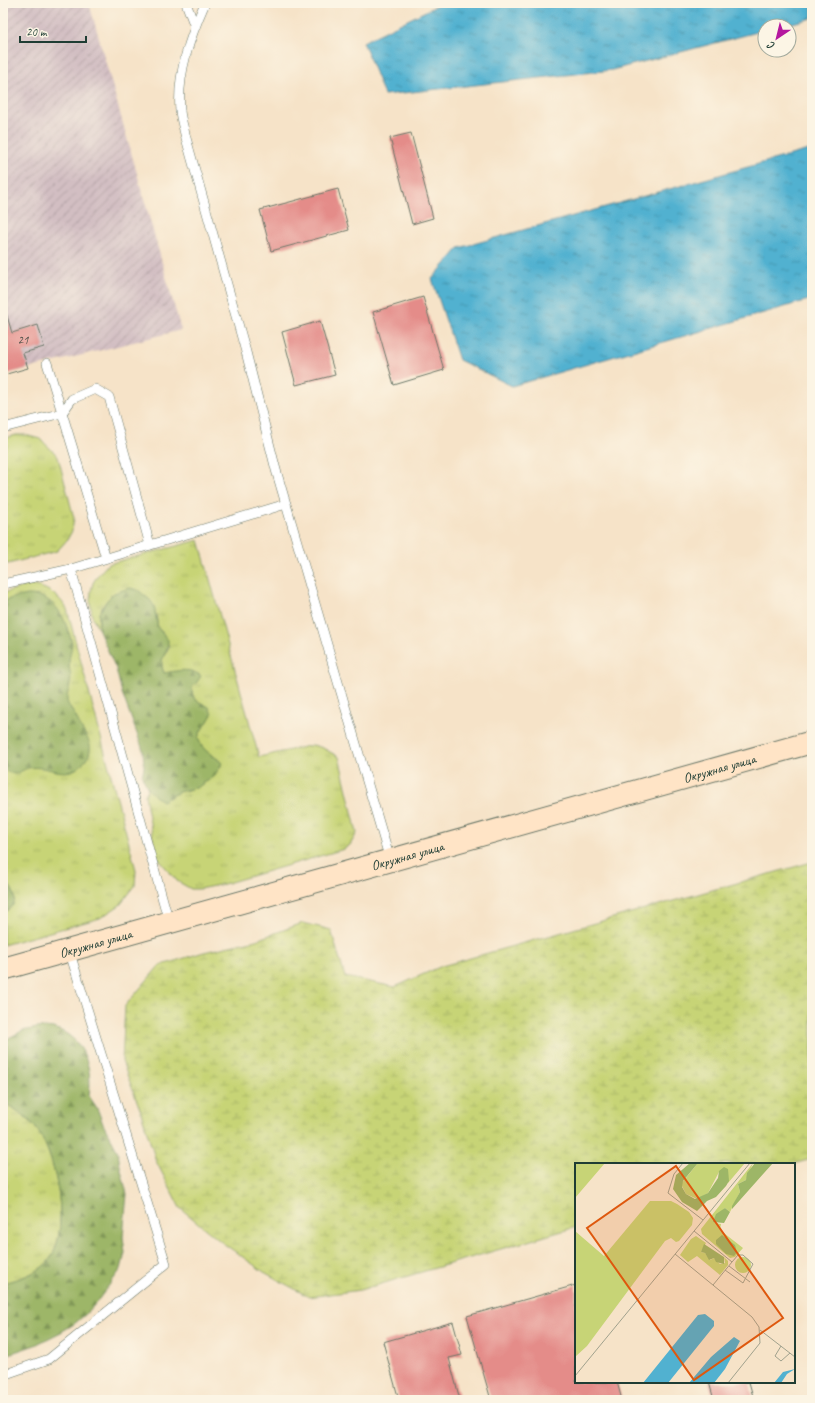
<svg xmlns="http://www.w3.org/2000/svg" width="815" height="1403" viewBox="0 0 815 1403" font-family="Caveat,sans-serif">
	<defs>
		<pattern id="industrial-furrows" width="10" height="10" patternUnits="userSpaceOnUse"><rect width="10" height="10" fill="#d2bec2"/><path d="M-1 1l2-2M0 10L10 0M9 11l2-2" fill="none" stroke="#aa9c9e"/></pattern>
		<pattern id="grass-tufts" width="24" height="20" patternUnits="userSpaceOnUse"><rect width="24" height="20" fill="#c7d476"/><path d="M3 7l-1-3M5 7V3M7 7l1-3M15 17l-1-3M17 17v-4M19 17l1-3" fill="none" stroke="#aab767"/></pattern>
		<pattern id="forest-firs" width="22" height="20" patternUnits="userSpaceOnUse"><rect width="22" height="20" fill="#9db667"/><path d="M5 1l3.5 6h-7zM16 11l3.5 6h-7z" fill="#7f9556"/></pattern>
		<pattern id="wetland-marsh" width="20" height="14" patternUnits="userSpaceOnUse"><rect width="20" height="14" fill="#c7d476"/><path d="M1 5h8M5 5V1M11 12h8M15 12V8" fill="none" stroke="#aab767"/></pattern>
		<pattern id="water-ripples" width="26" height="14" patternUnits="userSpaceOnUse"><rect width="26" height="14" fill="#51b1d0"/><path d="M2 4q2-2 4 0t4 0M15 11q2-2 4 0t4 0" fill="none" stroke="#4391aa"/></pattern>
	</defs>
	<rect width="100%" height="100%" fill="#fcf5e5"/>
	<filter id="ink" filterUnits="userSpaceOnUse"><feTurbulence type="fractalNoise" baseFrequency=".025" numOctaves="2"/><feDisplacementMap in="SourceGraphic" scale="8" xChannelSelector="R" yChannelSelector="G"/><feConvolveMatrix kernelMatrix="1 2 1 2 8 2 1 2 1" color-interpolation-filters="sRGB"/></filter>
	<filter id="wash" filterUnits="userSpaceOnUse"><feTurbulence type="fractalNoise" baseFrequency=".012" numOctaves="4" result="noise"/><feDisplacementMap in="SourceGraphic" scale="16" xChannelSelector="R" yChannelSelector="G"/><feGaussianBlur stdDeviation="0.9" result="paint"/><feColorMatrix in="noise" values="0 0 0 0 0 0 0 0 0 0 0 0 0 0 0 0 0 1.4 0 .05"/><feComposite in="paint" operator="in"/></filter>
	<g filter="url(#wash)">
		<rect width="100%" height="100%" fill="#f6e3c8"/>
		<!-- industrial -->
		<polygon fill="url(#industrial-furrows)" points="3,3 89,3 181,330 3,375"/>
		<!-- grass -->
		<g fill="url(#grass-tufts)" stroke="#738855">
			<polygon points="16,435 25,435 40,439 55,453 58,457 74,518 72,531 67,540 57,551 8,564 3,563 3,439"/>
			<path d="M199,540L259,757L313,745L323,748L339,757L357,833L350,845L344,849L224,884L199,889H191L177,881L156,856L145,795L148,789L155,796L169,798L175,793L181,791L189,790L209,780L219,769L222,763C211,752 204,755 198,738L200,731L209,720L203,704C195,700 191,696 192,687L197,682L188,671L164,673C159,661 163,658 169,647L163,633L158,628L156,614L114,593C101,606 97,612 99,630L92,616L90,600L91,591L93,583L97,576L108,564Z"/>
			<path d="M29,585C45,586 59,595 67,609L136,870L135,886L120,905L100,918L3,945V912L9,910L8,883L3,880V593Z"/>
			<path d="M3,1103C17,1109 29,1118 38,1131C57,1160 72,1235 47,1263C36,1274 18,1279 3,1283Z"/>
		</g>
		<!-- forest -->
		<g fill="url(#forest-firs)" stroke="#5e7a4e">
			<path d="M130,588L138,590L150,600L154,606L158,628L168,640C169,655 157,656 164,673C177,671 190,667 201,676L197,682L192,687C191,701 199,701 209,707L212,714C208,723 201,728 198,738C204,754 211,752 222,763L215,775L209,780L196,788L181,791L162,801L155,796L148,789L142,776L144,767L143,750L122,693L116,669L99,630V613L108,599L114,593Z"/>
			<path d="M28,595C51,595 61,610 68,630C69,634 71,638 72,642C72,649 69,655 69,663C69,670 72,676 70,684C69,691 65,697 68,704C70,709 74,713 76,717C79,722 80,727 83,731C90,742 94,749 85,761C67,783 50,764 28,768C24,769 19,773 15,774L7,772L3,765V602L12,598Z"/>
			<path d="M3,880C16,889 21,906 3,912Z"/>
			<path d="M37,1028C42,1028 48,1027 53,1028C84,1036 93,1068 89,1096L97,1108L103,1124L118,1152L120,1166L127,1194L123,1237L125,1253L121,1269L96,1303L86,1314L74,1324L61,1332L35,1345L3,1356V1283C18,1279 36,1274 47,1263C72,1235 57,1159 38,1131C29,1118 17,1109 3,1103V1041L22,1031Z"/>
		</g>
		<!-- wetland -->
		<polygon fill="url(#wetland-marsh)" stroke="#738855" points="812,862 812,1159 793,1164 576,1164 576,1227 360,1290 309,1297 264,1272 220,1241 180,1208 156,1161 140,1109 122,1061 125,1006 159,966 204,952 256,940 303,923 331,930 345,977 395,987 442,966"/>
		<!-- water -->
		<g fill="url(#water-ripples)" stroke="#387782">
			<polygon points="442,3 812,3 812,18 781,26 765,26 765,30 612,70 384,95 363,42"/>
			<polygon points="812,149 812,299 512,386 459,360 432,279 459,248"/>
		</g>
		<g id="blocks">
			<!-- building -->
			<g fill="#e48c89">
				<polygon points="411,133 433,218 412,224 390,138"/>
				<polygon points="338,189 349,230 271,251 260,210"/>
				<polygon points="423,297 444,370 394,385 373,312"/>
				<polygon points="3,309 5,309 12,333 38,325 44,347 23,353 28,368 3,375"/>
				<polygon points="320,321 335,375 296,385 282,332"/>
				<polygon points="576,1285 576,1382 617,1382 622,1400 491,1400 467,1316"/>
				<polygon points="453,1322 462,1355 449,1358 460,1400 399,1400 383,1342"/>
				<polygon points="709,1382 749,1382 754,1400 714,1400"/>
			</g>
		</g>
	</g>
	<g filter="url(#ink)">
		<use href="#blocks" fill-opacity="0" stroke="#6a7768" stroke-width="1"/>
		<g fill="none" stroke-linecap="round" stroke-linejoin="round">
			<defs>
				<g id="lane">
					<polyline points="186,3 195,27"/>
					<path d="M205,3C190,37 177,73 180,111C181,120 184,129 186,138L246,352L276,470L390,860"/>
					<polyline points="47,363 106,558"/>
					<polyline points="3,428 62,413 72,399 95,389 109,397 150,545"/>
					<polyline points="71,569 169,922"/>
					<polyline points="3,584 71,569 286,504"/>
					<polyline points="3,1375 49,1359 166,1264 69,950"/>
				</g>
				<g id="secondary">
					<path id="s1" d="M3,969L812,742"/>
				</g>
			</defs>
			<!-- lane casing -->
			<use href="#lane" stroke="#6a7768" stroke-width="10"/>
			<!-- secondary casing -->
			<use href="#secondary" stroke="#6a7768" stroke-width="24"/>
			<!-- lane -->
			<use href="#lane" stroke="#fff" stroke-width="9"/>
			<!-- secondary -->
			<use href="#secondary" stroke="#ffe4c6" stroke-width="22"/>
		</g>
	</g>
	<g text-anchor="middle" stroke-width="3.5" stroke-linejoin="round" paint-order="stroke">
		<!-- number labels -->
		<g font-size="12" fill="#505149">
			<text x="23" y="344">21</text>
		</g>
		<!-- street labels -->
		<g font-size="14" fill="#1f3d34" stroke="#fcf5e5">
			<text dy="5" stroke="none"><textPath href="#s1" startOffset="744">Окружная улица</textPath></text>
			<text dy="5" stroke="none"><textPath href="#s1" startOffset="420">Окружная улица</textPath></text>
			<text dy="5" stroke="none"><textPath href="#s1" startOffset="96">Окружная улица</textPath></text>
		</g>
	</g>
	<!-- overview -->
	<g transform="translate(575 1163)">
		<rect width="220" height="220" fill="#f6e3c8"/>
		<path d="M123,0H170L153,20L152,8L144,9L133,30L122,36L111,31L106,21ZM178,0L171,17L163,21L165,29L155,49L150,45L140,54V60L146,61L145,67L168,85L160,94L155,95L127,71L126,66ZM121,73L131,80L126,89L130,90L135,97L139,95L145,101L150,100L149,94L153,98V102L145,112L122,93L113,99L105,92L116,76ZM160 102a8 8 0 1 1 16 0a8 8 0 1 1-16 0Z" fill="#c7d476"/>
		<path d="M115,0H123L108,18L107,24L111,31L120,36L133,30L143,15L144,8L149,4L153,6L154,18L151,23L141,34L132,38L122,48L107,39L98,26L101,12ZM180,0H198L157,46V43L165,29L163,21L171,17L172,10ZM150,45L155,49L149,60L138,59L141,51ZM147,72L160,82L162,89L159,93L151,91L141,81V77ZM129,81L149,94V101L141,99L139,95L134,97L130,90L126,89Z" fill="#9db667"/>
		<path d="M0,0H30L0,35ZM75,38H96L102,41L114,49L118,55L117,62L104,78L101,79L96,75L90,78L12,183L0,194V68L29,93Z" fill="#c7d476"/>
		<path d="M130,151L139,158V163L93,220H68L123,152ZM159,174L165,178L150,206L139,220H114L136,194ZM220,206L212,211L206,220H199L208,209Z" fill="#51b1d0"/>
		<path fill="none" stroke="#a0a18d" stroke-width="1" d="M108,0L99,11L93,30L128,57M119,68L157,99M100,91L177,154L184,164L185,180L153,220M154,103L175,119M138,122L157,99L163,92H168L178,101L168,120L150,107M185,167L220,194M206,183L200,193L206,198L215,190M0,213L175,0"/>
		<path fill="#de580e" fill-opacity="0.15" stroke="#de580e" stroke-width="2" d="M101,3L208,155L119,217L12,65Z"/>
		<rect width="220" height="220" fill="none" stroke="#1f3d34" stroke-width="2"/>
	</g>
	<!-- margin -->
	<rect width="815" height="1403" fill="none" stroke="#fcf5e5" stroke-width="16"/>
	<!-- north arrow -->
	<g transform="translate(777 38) rotate(215)"><circle r="19" fill="#fcf5e5" stroke="#a4ab9e"/>
	<path d="M0-3L7 15L0 10L-7 15Z" fill="#b5179e"/>
	<text y="-6" font-size="11" font-weight="bold" text-anchor="middle" fill="#1f3d34">С</text>
	</g>
	<!-- scale -->
	<path d="M20 36v6h66v-6" fill="none" stroke="#1f3d34" stroke-width="2"/>
	<text x="26" y="36" font-size="12" fill="#1f3d34" stroke="#fcf5e5" stroke-width="3" paint-order="stroke">20 m</text>
</svg>
